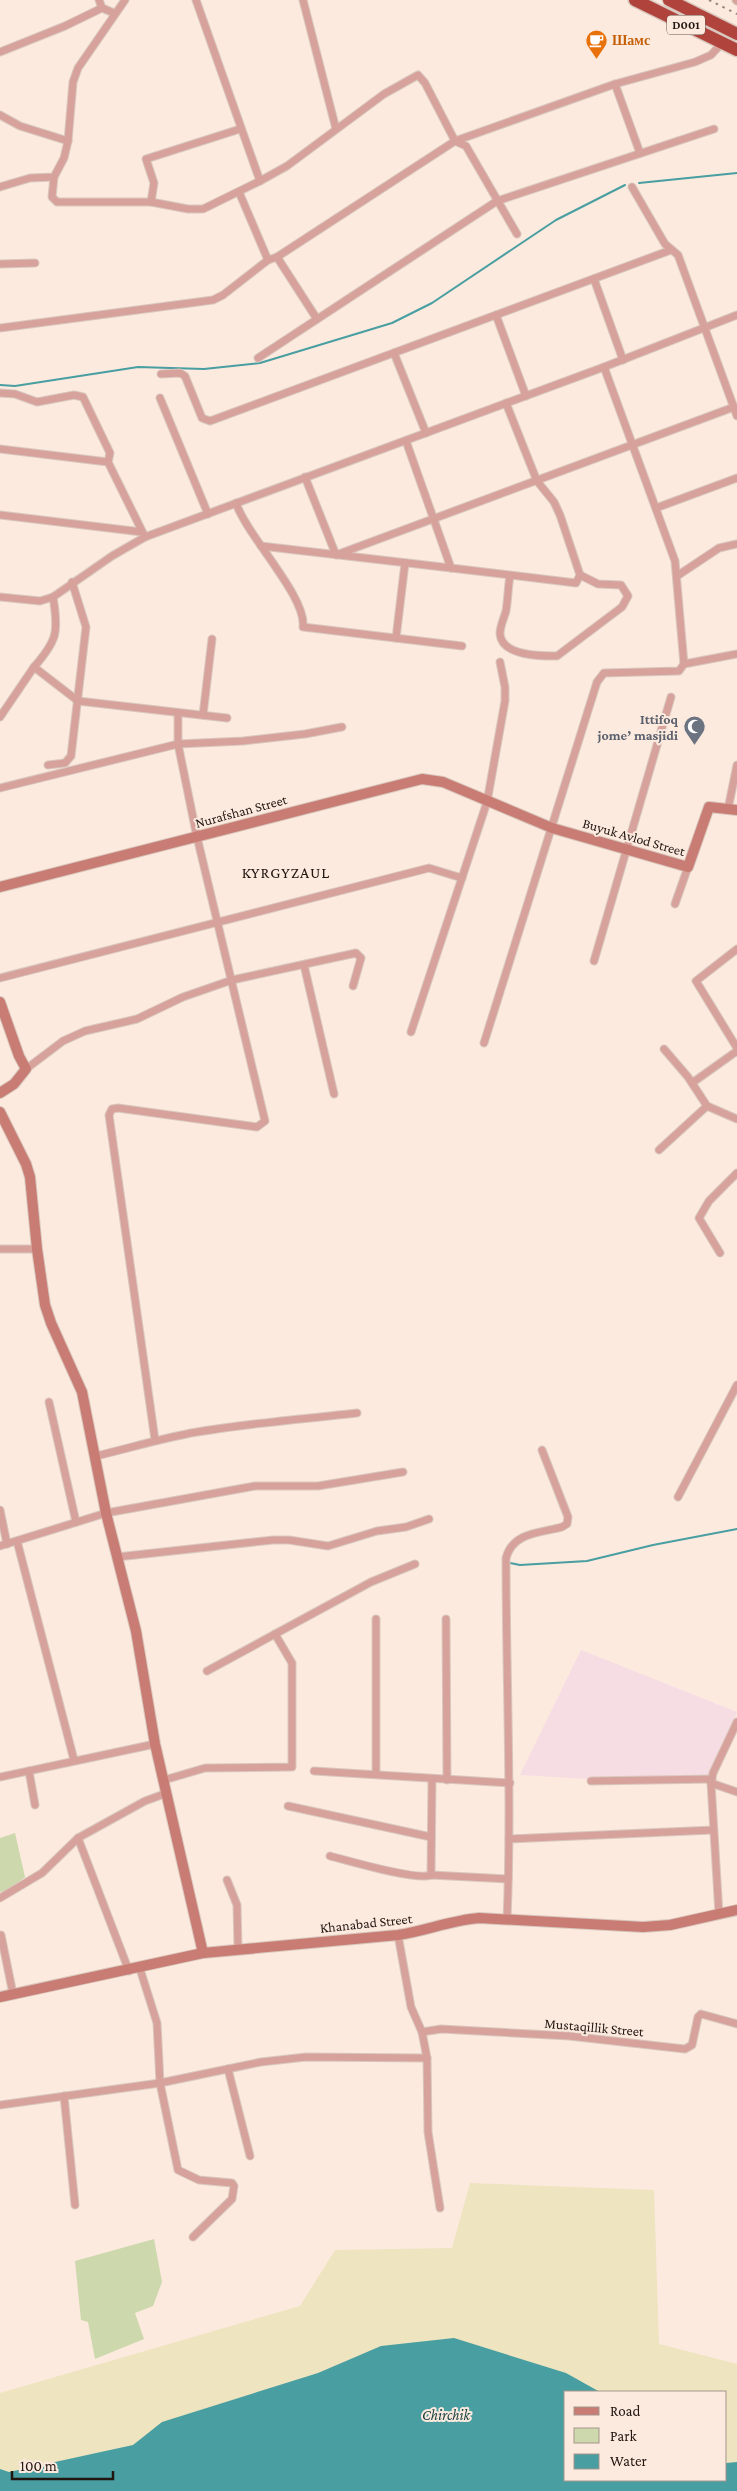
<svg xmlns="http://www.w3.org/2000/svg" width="737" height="2491" viewBox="0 0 737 2491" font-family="'Crimson Pro',serif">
	<rect width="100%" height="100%" fill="#fceadf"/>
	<!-- industrial -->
	<polygon fill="#f6dce3" points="581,1650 737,1712 710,1776 588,1779 520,1775"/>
	<!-- green -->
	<g fill="#cdd8ac">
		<polygon points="15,1833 25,1877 8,1890 0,1892 0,1838"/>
		<polygon points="154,2239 162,2282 153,2306 135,2313 144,2339 95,2359 88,2322 81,2320 75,2261"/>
	</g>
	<!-- sand -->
	<path fill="#eee4bf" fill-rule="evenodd" d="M470,2183L654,2190L659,2344L737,2364V2491H0V2393L300,2306L335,2250L452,2248ZM566,2392H726V2480H566Z"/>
	<!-- water -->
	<polygon fill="#489ea1" points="454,2338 566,2373 600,2392 566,2392 566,2480 726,2480 726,2463 737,2462 737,2491 0,2491 0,2469 9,2472 133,2445 162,2422 318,2373 381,2346"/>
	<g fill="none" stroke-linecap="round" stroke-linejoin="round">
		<!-- stream -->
		<g stroke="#489ea1" stroke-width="2">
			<polyline points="639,183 737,173"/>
			<polyline points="0,385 15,386 138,367 204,369 260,363 392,323 432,303 556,220 625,185"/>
			<polyline points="510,1563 520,1565 587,1561 653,1545 737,1529"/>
		</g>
		<defs>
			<g id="street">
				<polyline points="99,0 102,8 114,13"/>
				<polyline points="196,0 260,181"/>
				<polyline points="303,0 336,129"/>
				<polyline points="736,0 737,1"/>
				<polyline points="0,52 65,26 102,8"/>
				<polyline points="615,84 640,153"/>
				<polyline points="0,115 20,126 68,141"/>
				<polyline points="54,177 52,197 57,202 151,202 188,209 203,209 260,181 287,166 384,94 418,75 425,83 455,141 466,146 517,234"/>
				<polyline points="0,187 30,178 54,177 64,158 68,141 73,82 78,68 125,0"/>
				<polyline points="632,187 665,244 678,255 737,416"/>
				<polyline points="239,192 268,260"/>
				<polyline points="151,202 154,183 146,159 240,129"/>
				<polyline points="277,257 317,319"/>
				<polyline points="0,264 35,263"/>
				<polyline points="594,279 623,360"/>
				<polyline points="496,315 526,396"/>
				<polyline points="0,328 213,300 223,295 268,260 277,257 455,141 615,84 695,62 711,55 722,43"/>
				<polyline points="394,353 426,433"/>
				<polyline points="258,358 497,201 714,129"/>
				<polyline points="604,367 675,561 684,664"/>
				<polyline points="161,374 180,373 185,376 202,418 210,421 671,250"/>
				<polyline points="0,393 15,394 37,402 74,395 83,397 110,453 108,462"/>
				<polyline points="160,398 208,514"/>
				<polyline points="406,441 451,568 576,583 580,575 560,515 554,502 537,481 506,403"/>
				<polyline points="0,449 108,462 145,537"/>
				<polyline points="305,477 336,555 734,407"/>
				<path d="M236,503C247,536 307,597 303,627L462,646"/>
				<polyline points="656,508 737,478"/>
				<polyline points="0,515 142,532"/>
				<polyline points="261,546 451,568"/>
				<path d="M510,576C508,587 508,599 506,611C504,618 500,626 500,634C502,656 540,656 557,656L622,607L628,596L621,585L598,584L580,575"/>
				<polyline points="677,576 719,548 737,544"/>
				<polyline points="0,597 40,601 53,597 112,556 145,537 604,367 737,315"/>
				<polyline points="396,638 405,563"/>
				<path d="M34,667C57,641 59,632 53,597"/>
				<polyline points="203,715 212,639"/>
				<polyline points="0,717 34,667 78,701 227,718"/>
				<polyline points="48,765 65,763 71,756 86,627 72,582"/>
				<polyline points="0,788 178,744 243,741 305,734 342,727"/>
				<polyline points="728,809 737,765"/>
				<polyline points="675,904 688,867"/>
				<polyline points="737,949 696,981 737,1048"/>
				<polyline points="594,961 671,697"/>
				<polyline points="304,965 334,1094"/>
				<polyline points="0,978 429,868 462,878"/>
				<polyline points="411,1032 487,802 505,701 505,687 500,662"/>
				<polyline points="484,1043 597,682 604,673 679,671 684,664 737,654"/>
				<polyline points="664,1049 688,1077 707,1106 737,1119"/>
				<polyline points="26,1069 63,1041 85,1031 137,1019 183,997 232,980 356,953 361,958 353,986"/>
				<polyline points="692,1083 737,1051"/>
				<polyline points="659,1150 707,1106"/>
				<polyline points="0,1249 37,1249"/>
				<polyline points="720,1253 699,1218 709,1201 737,1173"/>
				<polyline points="49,1402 76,1522"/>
				<polyline points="155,1440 109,1115 112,1109 118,1108 257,1127 265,1121 197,837 178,744 178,713"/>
				<path d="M96,1456C130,1448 162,1438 197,1432C250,1423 304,1419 357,1413"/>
				<polyline points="678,1497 737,1385"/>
				<polyline points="0,1510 7,1544"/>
				<polyline points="17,1541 74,1760"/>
				<polyline points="0,1546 106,1513 255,1486 318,1486 403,1472"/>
				<polyline points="117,1557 273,1540 289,1540 328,1546 377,1531 406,1527 429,1519"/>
				<polyline points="446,1619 447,1780"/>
				<polyline points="207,1671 371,1582 415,1564"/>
				<polyline points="29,1771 35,1805"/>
				<polyline points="314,1771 510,1783"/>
				<polyline points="376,1773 376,1619"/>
				<polyline points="0,1777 155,1744"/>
				<polyline points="164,1780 205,1768 292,1767 292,1663 275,1634"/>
				<polyline points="591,1781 712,1779"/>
				<polyline points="711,1783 737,1792"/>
				<polyline points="288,1806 431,1837"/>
				<polyline points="78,1838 129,1971"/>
				<polyline points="509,1839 713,1830"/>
				<path d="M330,1856C349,1861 417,1881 431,1875L508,1879"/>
				<polyline points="431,1875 432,1779"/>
				<polyline points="227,1880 237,1905 238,1949"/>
				<polyline points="0,1898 42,1873 78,1838 145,1801 167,1793"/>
				<polyline points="719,1914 711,1783 713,1773 737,1722"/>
				<path d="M507,1920C512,1799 506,1679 506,1558C513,1532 540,1533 562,1527L567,1524L568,1517L542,1450"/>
				<polyline points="1,1935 13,1994"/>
				<polyline points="398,1935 411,2007 422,2032 427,2058 428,2132 440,2208"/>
				<polyline points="140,1969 157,2023 160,2083 178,2170 199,2180 232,2183 234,2186 232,2199 193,2237"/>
				<polyline points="422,2032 441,2029 569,2036 685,2049 692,2045 698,2017 701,2014 737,2024"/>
				<polyline points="228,2069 250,2156"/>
				<polyline points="64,2096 75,2205"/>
				<polyline points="0,2105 160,2083 261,2062 306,2057 427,2058"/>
			</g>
			<g id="secondary">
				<polyline points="0,887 422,779 443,782 552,828 688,867 709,807 737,810"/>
				<polyline points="0,1002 19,1056 26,1069 14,1084 0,1093"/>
				<polyline points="0,1112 26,1164 30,1177 37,1249 45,1305 51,1323 82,1392 106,1513 136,1631 155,1744 203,1953"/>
				<path d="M0,1997L203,1953L398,1935C425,1931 452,1920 479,1918L643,1927L670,1925L737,1910"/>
			</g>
			<g id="highway">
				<polyline points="635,0 737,50"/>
				<polyline points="669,0 737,34"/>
			</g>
		</defs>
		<!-- street casing -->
		<use href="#street" stroke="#d9c8be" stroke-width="9"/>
		<!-- secondary casing -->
		<use href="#secondary" stroke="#d9c8be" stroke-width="12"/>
		<!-- highway casing -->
		<use href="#highway" stroke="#d9c8be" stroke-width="15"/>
		<!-- street -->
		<use href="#street" stroke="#d7a29b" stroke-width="7"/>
		<!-- secondary -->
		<use href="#secondary" stroke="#c87c73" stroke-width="10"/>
		<!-- highway -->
		<use href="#highway" stroke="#b0443c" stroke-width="12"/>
		<!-- rail -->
		<polyline stroke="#94857d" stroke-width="2" stroke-dasharray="2.5 5" stroke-linecap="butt" points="709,0 737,14"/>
	</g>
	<!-- icons -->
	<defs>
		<symbol id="cafe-pin" viewBox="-11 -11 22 30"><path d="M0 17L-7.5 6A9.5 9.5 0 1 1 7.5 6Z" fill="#e8710a" stroke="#fceadf"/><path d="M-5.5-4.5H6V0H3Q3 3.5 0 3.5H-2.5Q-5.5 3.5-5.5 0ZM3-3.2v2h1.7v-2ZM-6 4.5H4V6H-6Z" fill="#fff"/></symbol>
		<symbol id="mosque-pin" viewBox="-11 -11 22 30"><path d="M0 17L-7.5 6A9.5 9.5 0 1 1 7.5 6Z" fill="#6b7280" stroke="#fceadf"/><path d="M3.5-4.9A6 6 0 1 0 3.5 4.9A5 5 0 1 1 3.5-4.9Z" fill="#fff"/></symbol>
	</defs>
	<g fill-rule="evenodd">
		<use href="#cafe-pin" x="584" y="28" width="25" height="34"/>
		<use href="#mosque-pin" x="682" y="714" width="25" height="34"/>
	</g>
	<g text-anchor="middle" stroke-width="4" stroke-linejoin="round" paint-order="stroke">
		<!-- shield labels -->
		<rect fill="#fceadf" stroke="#63564e" stroke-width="1" x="667" y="15.5" width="38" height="19" rx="4"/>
		<g font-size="12" font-weight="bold" fill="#211610">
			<text x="686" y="29">D001</text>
		</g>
		<!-- food labels -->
		<g font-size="14" font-weight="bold" fill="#c56008" stroke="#fceadf" text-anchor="start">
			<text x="612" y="45">Шамс</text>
		</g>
		<!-- worship labels -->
		<g font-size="14" font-weight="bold" fill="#5b616d" stroke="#fceadf" text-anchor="end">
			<text x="678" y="724">Ittifoq<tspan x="678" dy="16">jome’ masjidi</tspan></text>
		</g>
		<!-- street labels -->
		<g font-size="14" fill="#211610" stroke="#fceadf">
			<text transform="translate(241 811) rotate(-15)" y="5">Nurafshan Street</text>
			<text transform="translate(634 837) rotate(16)" y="5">Buyuk Avlod Street</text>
			<text transform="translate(366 1923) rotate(-6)" y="5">Khanabad Street</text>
			<text transform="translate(594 2027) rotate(5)" y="5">Mustaqillik Street</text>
		</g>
		<!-- water labels -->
		<g font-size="15" font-style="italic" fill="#153e3f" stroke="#fceadf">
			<text x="446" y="2420">Chirchik</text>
		</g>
		<!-- quarter labels -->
		<g font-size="16" letter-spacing="1" fill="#211610" stroke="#fceadf">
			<text x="286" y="878">KYRGYZAUL</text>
		</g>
	</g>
	<!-- legend -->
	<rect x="564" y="2391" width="162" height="90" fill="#fceadf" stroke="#a4958c"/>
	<rect x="574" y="2407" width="25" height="8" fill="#c87c73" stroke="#a4958c"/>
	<text x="610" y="2416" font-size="15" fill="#211610">Road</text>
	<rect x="574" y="2428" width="25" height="15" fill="#cdd8ac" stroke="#a4958c"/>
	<text x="610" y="2441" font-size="15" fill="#211610">Park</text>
	<rect x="574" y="2454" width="25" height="15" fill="#489ea1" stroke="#a4958c"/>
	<text x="610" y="2466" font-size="15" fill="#211610">Water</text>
	<!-- scale -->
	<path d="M12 2471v8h101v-8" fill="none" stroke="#211610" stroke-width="2.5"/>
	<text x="20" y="2471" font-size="15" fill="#211610" stroke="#fceadf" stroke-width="4" paint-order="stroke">100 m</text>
</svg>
